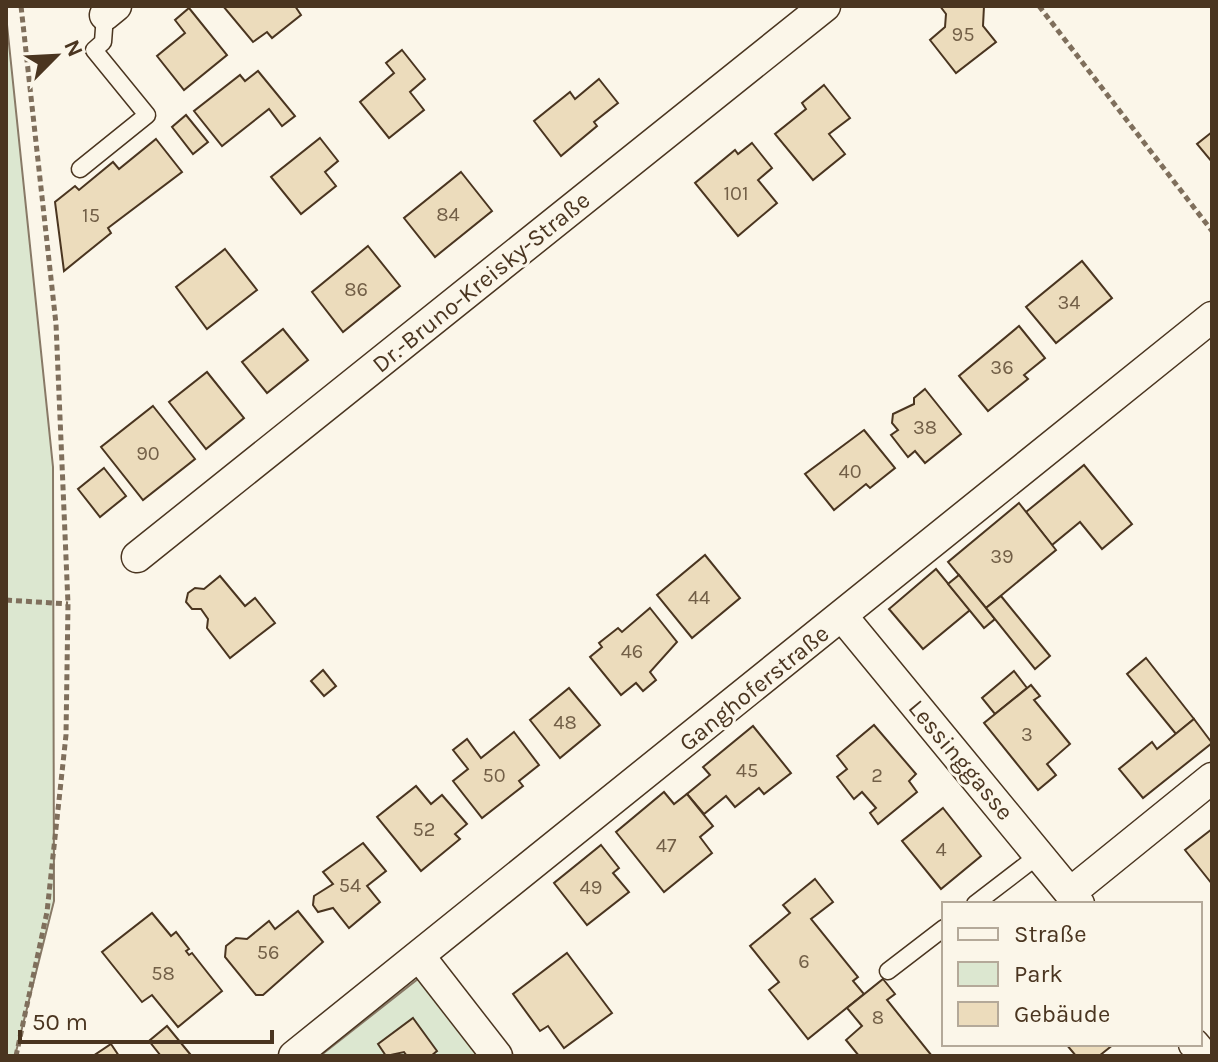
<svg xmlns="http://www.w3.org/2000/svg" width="1218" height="1062" viewBox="0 0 1218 1062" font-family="Karla,sans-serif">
	<rect width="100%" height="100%" fill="#fbf6e9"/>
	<!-- green -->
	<g fill="#dce7d0" stroke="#887966" stroke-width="2">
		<polygon points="6,15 53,467 54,901 15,1056 6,1056"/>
		<polygon points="423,975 487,1056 320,1056"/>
	</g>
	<!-- building -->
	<g fill="#ecdcbc" stroke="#4a3520" stroke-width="2">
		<polygon points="223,6 295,6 301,15 272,38 267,32 253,42"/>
		<polygon points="940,6 984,6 983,26 996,42 956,73 930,40 945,27 946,14"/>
		<polygon points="189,8 227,55 184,90 157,56 185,33 175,20"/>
		<polygon points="402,50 425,79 410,92 424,110 389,138 360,102 394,73 386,63"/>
		<polygon points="258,71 295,116 282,126 269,109 222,146 194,111 240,75 245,81"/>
		<polygon points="599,79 618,103 594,122 597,126 561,156 534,121 570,92 575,99"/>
		<polygon points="824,85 850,118 829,134 845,154 813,180 775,134 806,109 802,103"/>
		<polygon points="186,115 208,142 193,154 172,127"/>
		<polygon points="1212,132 1212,162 1197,144"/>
		<polygon points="320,138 338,161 325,172 336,186 301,214 271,177"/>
		<polygon points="156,139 182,172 108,228 111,233 64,271 55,202 75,186 79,190 113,162 119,169"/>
		<polygon points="752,143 772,168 758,180 777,203 738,236 695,183 735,150 738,154"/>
		<polygon points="461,172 492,211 435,257 404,218"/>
		<polygon points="368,246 400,286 343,332 312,292"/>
		<polygon points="225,249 257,290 207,329 176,287"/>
		<polygon points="1082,261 1112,298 1056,343 1026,307"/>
		<polygon points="1019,326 1045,358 1024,375 1028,379 988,411 959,376"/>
		<polygon points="283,329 308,360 267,393 242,362"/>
		<polygon points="207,372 244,418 206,449 169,402"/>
		<polygon points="925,389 961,434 925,463 915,451 908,457 891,435 898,430 892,423 893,414 914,404 914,398"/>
		<polygon points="153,406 195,459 143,500 101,447"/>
		<polygon points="864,430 895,468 870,488 866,484 834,510 805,474"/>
		<polygon points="1084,465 1132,524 1102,549 1080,522 1052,545 1026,512"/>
		<polygon points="104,468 126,496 100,517 78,489"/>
		<polygon points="1019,503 1056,550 986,608 948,562"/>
		<polygon points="705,555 740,598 692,638 657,595"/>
		<polygon points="936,569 970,610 923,649 889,609"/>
		<polygon points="959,575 995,619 984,628 948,584"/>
		<polygon points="220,576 245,606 255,598 275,623 230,658 207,628 208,619 201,609 192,609 186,602 188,593 195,588 204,589"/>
		<polygon points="1001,596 1050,656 1035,669 986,608"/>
		<polygon points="650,608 677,642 650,672 656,680 643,691 636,683 621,695 590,657 602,647 599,643 618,628 622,632"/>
		<polygon points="1146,658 1194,719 1176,734 1127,674"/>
		<polygon points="323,670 336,686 324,696 311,681"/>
		<polygon points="1014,671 1027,688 995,714 982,698"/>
		<polygon points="1031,685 1040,696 1034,700 1070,744 1047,764 1056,775 1038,790 984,723"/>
		<polygon points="569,688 600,725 560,758 530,720"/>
		<polygon points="1194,719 1212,743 1143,798 1119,769 1152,742 1157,749"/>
		<polygon points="874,725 916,774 909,781 917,792 878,824 870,813 876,808 862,792 854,799 837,777 847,769 837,756"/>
		<polygon points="753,726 791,773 764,794 759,788 735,807 726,796 704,814 687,794 710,775 703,767"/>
		<polygon points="514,732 539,765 519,781 523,786 482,818 453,781 468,769 453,750 467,739 481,758"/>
		<polygon points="416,786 431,804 442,795 467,824 455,834 460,839 421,871 377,817"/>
		<polygon points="664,792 674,804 687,794 713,826 700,837 712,853 664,892 616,832"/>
		<polygon points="943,808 981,856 941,889 902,841"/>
		<polygon points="1212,829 1212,884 1185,850"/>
		<polygon points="363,843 386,871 367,886 380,902 349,928 333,908 318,912 313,905 314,896 333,884 323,872"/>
		<polygon points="601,845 619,868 613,873 629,892 587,925 554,883"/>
		<polygon points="815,879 833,902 811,919 858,977 853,981 864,994 808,1039 769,990 779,982 750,946 790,913 783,905"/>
		<polygon points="298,911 323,942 263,995 256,995 225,957 226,946 236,938 247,939 269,921 275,929"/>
		<polygon points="152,913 171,936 176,932 189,949 186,951 189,955 192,953 222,991 178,1027 152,995 142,1002 102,952"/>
		<polygon points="567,953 612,1013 564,1048 548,1026 540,1031 513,994"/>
		<polygon points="883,979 895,994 887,1000 932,1056 859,1056 846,1040 862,1026 847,1008"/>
		<polygon points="413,1018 437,1051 431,1056 407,1056 404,1052 386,1056 378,1044"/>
		<polygon points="167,1026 190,1054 188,1056 161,1056 149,1041"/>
		<polygon points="111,1044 119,1056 93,1056"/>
		<polygon points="1066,1044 1114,1044 1099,1056 1076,1056"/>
	</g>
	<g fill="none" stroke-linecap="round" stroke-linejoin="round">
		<defs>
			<g id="service">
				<polyline points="80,169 147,115 94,50 103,42 105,15"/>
				<polyline points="975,904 1039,855"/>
				<polyline points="888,971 944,928"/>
			</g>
			<g id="minor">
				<polyline points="105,15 116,6"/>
				<polyline points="137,557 825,6"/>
				<polyline points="842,616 1079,904"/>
				<polyline points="1070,893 1212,778"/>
				<polyline points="420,957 497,1056"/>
				<polyline points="1194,1044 1204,1056"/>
				<polyline points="294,1056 1212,317"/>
			</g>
		</defs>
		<!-- service casing -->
		<use href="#service" stroke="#4a3520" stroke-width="19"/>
		<!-- minor casing -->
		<use href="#minor" stroke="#4a3520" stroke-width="33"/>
		<!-- path -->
		<g stroke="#7f6f5c" stroke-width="5" stroke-dasharray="6 4" stroke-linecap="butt">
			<polyline points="1039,6 1212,231"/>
			<polyline points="6,600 68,604"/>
			<polyline points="16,1056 47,912 66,735 68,604 56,324 21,6"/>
		</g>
		<!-- service -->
		<use href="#service" stroke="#fbf6e9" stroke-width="16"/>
		<!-- minor -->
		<use href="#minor" stroke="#fbf6e9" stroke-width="30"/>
	</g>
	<g text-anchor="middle" stroke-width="6" stroke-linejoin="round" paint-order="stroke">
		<!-- number labels -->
		<g font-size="20" fill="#725f47">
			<text x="963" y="41">95</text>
			<text x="736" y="200">101</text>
			<text x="448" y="221">84</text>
			<text x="91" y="222">15</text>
			<text x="356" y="296">86</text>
			<text x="1069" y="309">34</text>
			<text x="1002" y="374">36</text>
			<text x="925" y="434">38</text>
			<text x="148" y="460">90</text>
			<text x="850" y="478">40</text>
			<text x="1002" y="563">39</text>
			<text x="699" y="604">44</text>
			<text x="632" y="658">46</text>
			<text x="565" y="729">48</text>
			<text x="1027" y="741">3</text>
			<text x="747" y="777">45</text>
			<text x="494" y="782">50</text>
			<text x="877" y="782">2</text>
			<text x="424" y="836">52</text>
			<text x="666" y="852">47</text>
			<text x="941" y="856">4</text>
			<text x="350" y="892">54</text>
			<text x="591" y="894">49</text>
			<text x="268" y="959">56</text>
			<text x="804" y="968">6</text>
			<text x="163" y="980">58</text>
			<text x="878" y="1024">8</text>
		</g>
		<!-- street labels -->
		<g font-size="24" fill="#4a3520" stroke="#fbf6e9">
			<text transform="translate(481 282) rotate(-39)" y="8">Dr.-Bruno-Kreisky-Straße</text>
			<text transform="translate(754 688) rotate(-39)" y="8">Ganghoferstraße</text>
			<text transform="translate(961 760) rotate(50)" y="8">Lessinggasse</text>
		</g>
	</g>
	<!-- border -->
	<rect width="1218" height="1062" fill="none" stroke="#4a3520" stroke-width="16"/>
	<!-- legend -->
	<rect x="942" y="902" width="260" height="144" fill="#fbf6e9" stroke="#b4a999" stroke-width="2"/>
	<rect x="958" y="928" width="40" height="12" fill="#fbf6e9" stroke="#b4a999" stroke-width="2"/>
	<text x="1014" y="942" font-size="24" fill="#4a3520">Straße</text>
	<rect x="958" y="962" width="40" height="24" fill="#dce7d0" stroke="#b4a999" stroke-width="2"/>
	<text x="1014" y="982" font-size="24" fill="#4a3520">Park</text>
	<rect x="958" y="1002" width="40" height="24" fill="#ecdcbc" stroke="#b4a999" stroke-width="2"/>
	<text x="1014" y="1022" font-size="24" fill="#4a3520">Gebäude</text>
	<!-- north arrow -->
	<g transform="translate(56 56) rotate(66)" stroke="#fbf6e9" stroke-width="6" paint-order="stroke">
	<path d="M0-6L14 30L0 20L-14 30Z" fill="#4a3520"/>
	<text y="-12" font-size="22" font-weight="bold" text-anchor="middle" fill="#4a3520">N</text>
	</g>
	<!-- scale -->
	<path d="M20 1030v12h252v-12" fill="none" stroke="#4a3520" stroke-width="4"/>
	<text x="32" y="1030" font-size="24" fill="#4a3520" stroke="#fbf6e9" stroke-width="6" paint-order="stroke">50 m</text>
</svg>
